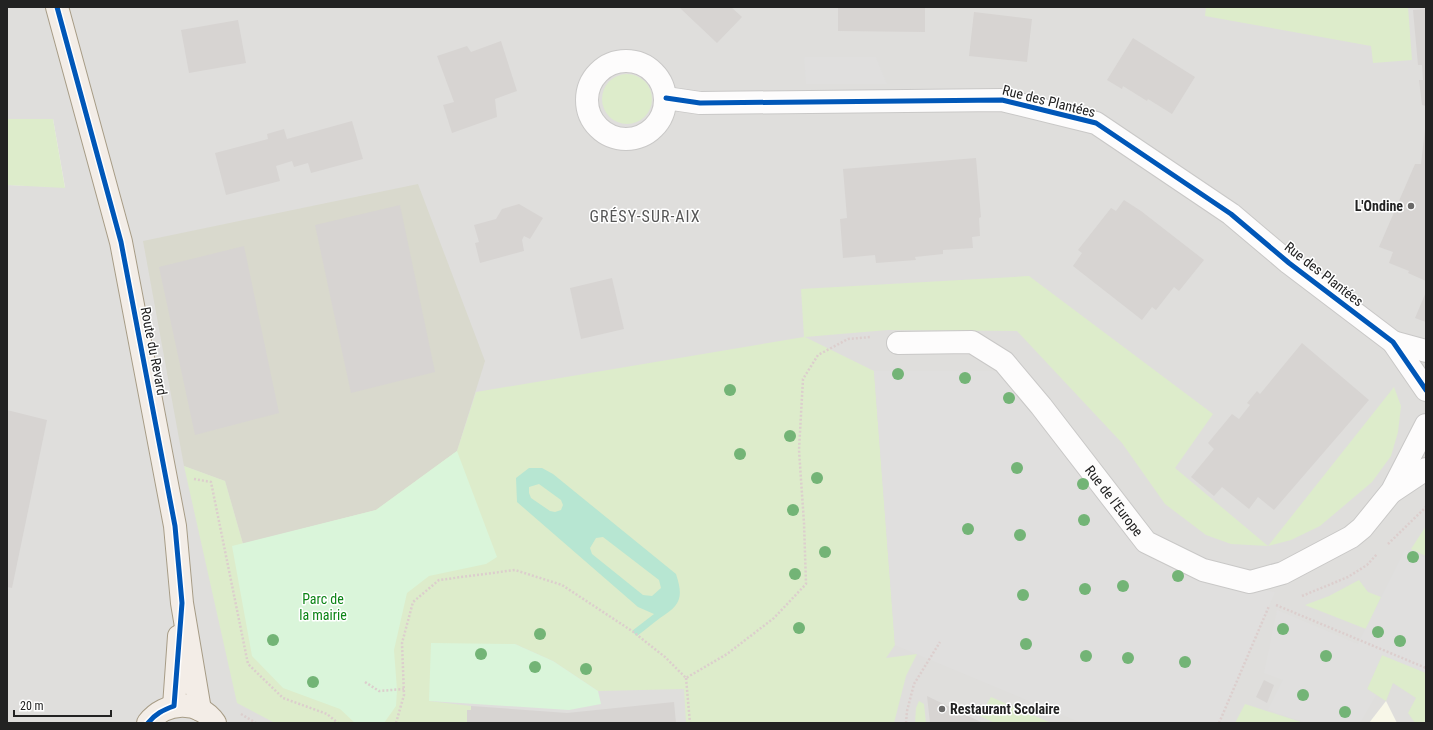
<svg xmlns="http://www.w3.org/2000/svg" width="1433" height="730" viewBox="0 0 1433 730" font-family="'Roboto Condensed',sans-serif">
	<rect width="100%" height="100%" fill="#f0eeeb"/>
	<!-- residential -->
	<polygon fill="#dfdedc" points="7,7 1426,7 1426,723 7,723 7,185 65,187 53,119 7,119"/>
	<!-- education -->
	<polygon fill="#f8f7e8" points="1386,701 1397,723 1369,723"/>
	<!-- construction -->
	<polygon fill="#d9d9cd" points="418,184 485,361 457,451 376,510 243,544 225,481 184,466 143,241"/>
	<!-- grass -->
	<g fill="#ddeccb">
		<polygon points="1206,7 1408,7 1412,60 1373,63 1371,46 1205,16"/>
		<circle cx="627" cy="99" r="25"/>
		<polygon points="7,119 53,119 65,188 7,185"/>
		<polygon points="1029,276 1213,414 1175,468 1268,546 1394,387 1401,406 1398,432 1391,456 1372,482 1320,526 1291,540 1268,546 1231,544 1206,535 1165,504 1122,443 1017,331 888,330 805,337 874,371 895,645 886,658 917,654 906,676 894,723 686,723 684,689 598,691 553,661 515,644 429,701 471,706 471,723 275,723 237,703 184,466 225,481 243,544 376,510 457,451 476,392 804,337 801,289"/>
		<polygon points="1426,526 1426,556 1411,549"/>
		<polygon points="1359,580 1368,592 1381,597 1366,629 1305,605 1329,596"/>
		<polygon points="1382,655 1426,673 1426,723 1415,723 1408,713 1416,698 1393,683 1386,701 1367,689"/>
		<polygon points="991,697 1051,723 995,723 980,716"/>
		<polygon points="919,701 924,704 926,723 915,723 916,708"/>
		<polygon points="1245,704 1304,723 1235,723"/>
	</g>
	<!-- park -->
	<g fill="#daf5da">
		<polygon points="457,451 497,557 486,564 429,576 407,593 394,650 397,690 396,706 384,723 355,723 340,709 283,688 252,656 232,546 376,510"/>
		<polygon points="431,643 515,644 553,661 598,691 601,704 569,710 429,701"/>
	</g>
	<!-- pitch -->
	<path fill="#b7e6d2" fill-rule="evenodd" d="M529,468H542L553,474L676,574C684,598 680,605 660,618C652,624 645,630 637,636L632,631L654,614L638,607L517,502L516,478ZM539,484L561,500L563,505L561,510L555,512L550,511L531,498L529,493V487ZM603,537L659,580L661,588L652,596L643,595L592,554L590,548L596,538Z"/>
	<!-- parking -->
	<g fill="#e0dfde">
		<polygon points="804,57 876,57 887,84 806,84"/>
		<polygon points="874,371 997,371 1097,490 1210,581 1275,592 1219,723 1082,723 895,645"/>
		<polygon points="1405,550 1426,558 1426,673 1382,655 1367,689 1376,695 1360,723 1307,723 1268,710 1283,680 1264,673 1277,610 1358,644"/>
	</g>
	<!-- building -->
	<g fill="#d7d4d2">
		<polygon points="676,7 731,7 742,17 717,43 680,8"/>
		<polygon points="838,7 925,7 925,32 838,31"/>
		<polygon points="1426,9 1426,106 1422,105 1419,80 1423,80 1422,65 1418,65 1413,10"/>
		<polygon points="974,12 1032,19 1027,62 969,56"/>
		<polygon points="238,20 246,63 189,73 181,30"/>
		<polygon points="1133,38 1195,77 1172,114 1148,99 1147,101 1123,86 1122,89 1107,80"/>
		<polygon points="501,41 517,91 495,99 497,117 452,133 443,105 454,102 437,56 467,46 471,52"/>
		<polygon points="352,121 363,159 311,173 308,163 294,167 292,161 276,166 280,181 226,195 215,153 268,139 267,134 284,129 287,139"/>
		<polygon points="1425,129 1426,129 1426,281 1408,273 1409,271 1389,263 1393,252 1379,247 1415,164 1421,164"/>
		<polygon points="976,158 981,217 979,218 980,236 972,237 973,248 943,250 943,254 915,257 916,260 876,263 875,255 843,258 840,219 847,218 843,169"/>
		<polygon points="1124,200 1141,211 1204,260 1179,291 1174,287 1156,310 1152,307 1142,320 1073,266 1082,253 1078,250 1111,208 1116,211"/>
		<polygon points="519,204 543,218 530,239 524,236 522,240 524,251 480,263 475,243 479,242 474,225 496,219 502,209"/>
		<polygon points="400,205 435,372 351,393 315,225"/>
		<polygon points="244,246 279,413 195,435 159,267"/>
		<polygon points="612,278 624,329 581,339 570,288"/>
		<polygon points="1426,292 1426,322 1415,318"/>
		<polygon points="1302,343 1369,400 1274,510 1258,497 1249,509 1222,487 1214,496 1191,477 1214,449 1208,443 1232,414 1239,419 1250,405 1247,403 1257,391 1260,394"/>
		<polygon points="7,410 47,420 12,588 7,587"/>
		<polygon points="1264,680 1274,685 1267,703 1256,697"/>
		<polygon points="927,696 983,723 930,723"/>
		<polygon points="674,702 676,723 467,723 467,710 471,710 471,706 567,713"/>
	</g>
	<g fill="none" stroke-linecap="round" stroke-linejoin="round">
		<defs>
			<g id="minor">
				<circle cx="626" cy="100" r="39"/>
				<polyline points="666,98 700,103 1002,100 1096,123 1231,214 1289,263 1393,342 1426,390"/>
				<polyline points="1393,342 1426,351"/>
				<path id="s1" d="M898,343L972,342L1004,362L1041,406L1146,542L1203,570L1250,582L1283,573L1351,537L1362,528L1392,491L1426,425"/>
				<polyline points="1393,491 1426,469"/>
			</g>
			<g id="major">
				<polyline points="57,7 121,242 175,526 182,603 200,710"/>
				<polyline points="174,706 179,636"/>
				<path d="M148,723C165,701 199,699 215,723"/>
			</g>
		</defs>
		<!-- minor casing -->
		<use href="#minor" stroke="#c9c8c7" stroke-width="24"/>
		<!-- major casing -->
		<use href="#major" stroke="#a79c86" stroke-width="24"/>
		<!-- path -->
		<g stroke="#dccecd" stroke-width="2.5" stroke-dasharray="2 2" stroke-linecap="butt">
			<polyline points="194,479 211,482 248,664 283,698 327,714 338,723"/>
			<polyline points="1388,544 1426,507"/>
			<polyline points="1302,596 1348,577 1367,565 1377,554"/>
			<polyline points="1276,605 1426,668"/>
			<polyline points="686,678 690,723"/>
			<polyline points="365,682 379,691 404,689"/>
			<polyline points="241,714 256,723"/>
			<polyline points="396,723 404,695 402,643 413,602 439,580 515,570 562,585 632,631 665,657 686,678 727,654 774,618 806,584 804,523 799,450 803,379 818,355 848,339 871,337"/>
			<polyline points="906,723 907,711 914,684 940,642"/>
			<polyline points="1219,723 1269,606"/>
		</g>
		<!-- minor -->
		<use href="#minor" stroke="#fdfcfc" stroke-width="22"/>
		<!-- major -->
		<use href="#major" stroke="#f3ede7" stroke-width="22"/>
		<defs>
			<g id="cycleway">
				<path d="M57,7L121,242L175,526L182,603L174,706C163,710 155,714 148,723"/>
				<polyline points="666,98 700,103 1002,100 1096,123 1231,214 1289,263 1393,342 1426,390"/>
			</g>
		</defs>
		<!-- cycleway casing -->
		<use href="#cycleway" stroke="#fff" stroke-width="8"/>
		<!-- cycleway -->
		<use href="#cycleway" stroke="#0057b8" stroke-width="5"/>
	</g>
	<!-- trees -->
	<g fill="#73b476">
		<circle cx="898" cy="374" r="6"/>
		<circle cx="965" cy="378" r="6"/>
		<circle cx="730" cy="390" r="6"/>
		<circle cx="1009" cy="398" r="6"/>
		<circle cx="790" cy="436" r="6"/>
		<circle cx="740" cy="454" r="6"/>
		<circle cx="1017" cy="468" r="6"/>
		<circle cx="817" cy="478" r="6"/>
		<circle cx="1083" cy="484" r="6"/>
		<circle cx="793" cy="510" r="6"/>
		<circle cx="1084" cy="520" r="6"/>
		<circle cx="968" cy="529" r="6"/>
		<circle cx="1020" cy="535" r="6"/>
		<circle cx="825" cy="552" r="6"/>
		<circle cx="1413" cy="557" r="6"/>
		<circle cx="795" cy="574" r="6"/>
		<circle cx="1178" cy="576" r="6"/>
		<circle cx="1123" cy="586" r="6"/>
		<circle cx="1085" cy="589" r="6"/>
		<circle cx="1023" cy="595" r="6"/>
		<circle cx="799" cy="628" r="6"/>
		<circle cx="1283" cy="629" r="6"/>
		<circle cx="1378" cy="632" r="6"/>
		<circle cx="540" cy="634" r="6"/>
		<circle cx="273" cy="640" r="6"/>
		<circle cx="1400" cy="641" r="6"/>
		<circle cx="1026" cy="644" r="6"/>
		<circle cx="481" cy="654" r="6"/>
		<circle cx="1086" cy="656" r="6"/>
		<circle cx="1326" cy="656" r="6"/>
		<circle cx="1128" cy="658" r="6"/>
		<circle cx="1185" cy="662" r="6"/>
		<circle cx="535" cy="667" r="6"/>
		<circle cx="586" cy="669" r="6"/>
		<circle cx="313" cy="682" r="6"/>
		<circle cx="1303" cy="695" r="6"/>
		<circle cx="1345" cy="712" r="6"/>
	</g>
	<!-- markers -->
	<g fill="#6a6968" stroke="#fff" stroke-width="1.5">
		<circle cx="1411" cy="206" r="4"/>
		<circle cx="942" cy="709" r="4"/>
	</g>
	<g text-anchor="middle" stroke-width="3" stroke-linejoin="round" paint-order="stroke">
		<!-- street labels -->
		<g font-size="14" fill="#222" stroke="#fff">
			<text transform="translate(1049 101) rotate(14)" y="5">Rue des Plantées</text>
			<text transform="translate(1324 274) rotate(38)" y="5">Rue des Plantées</text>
			<text transform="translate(154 351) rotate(79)" y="5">Route du Revard</text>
			<text dy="5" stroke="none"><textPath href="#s1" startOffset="289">Rue de l'Europe</textPath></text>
		</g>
		<!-- poi labels -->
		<g font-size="14" font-weight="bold" fill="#222" stroke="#fff" text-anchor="end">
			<text x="1403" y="211">L'Ondine</text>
			<text x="950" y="714" text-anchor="start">Restaurant Scolaire</text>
		</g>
		<!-- park labels -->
		<g font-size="14" fill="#0c8416" stroke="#fff">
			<text x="323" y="604">Parc de<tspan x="323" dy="16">la mairie</tspan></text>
		</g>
		<!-- quarter labels -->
		<g font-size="16" letter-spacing="1" fill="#555" stroke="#fff">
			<text x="645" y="222">GRÉSY-SUR-AIX</text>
		</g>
	</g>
	<!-- border -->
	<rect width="1433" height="730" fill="none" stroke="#222222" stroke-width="16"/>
	<!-- scale -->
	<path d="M14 710v6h97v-6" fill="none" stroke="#222222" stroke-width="2"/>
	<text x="20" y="710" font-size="12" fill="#222222" stroke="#ffffff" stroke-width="3" paint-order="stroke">20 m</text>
</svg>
